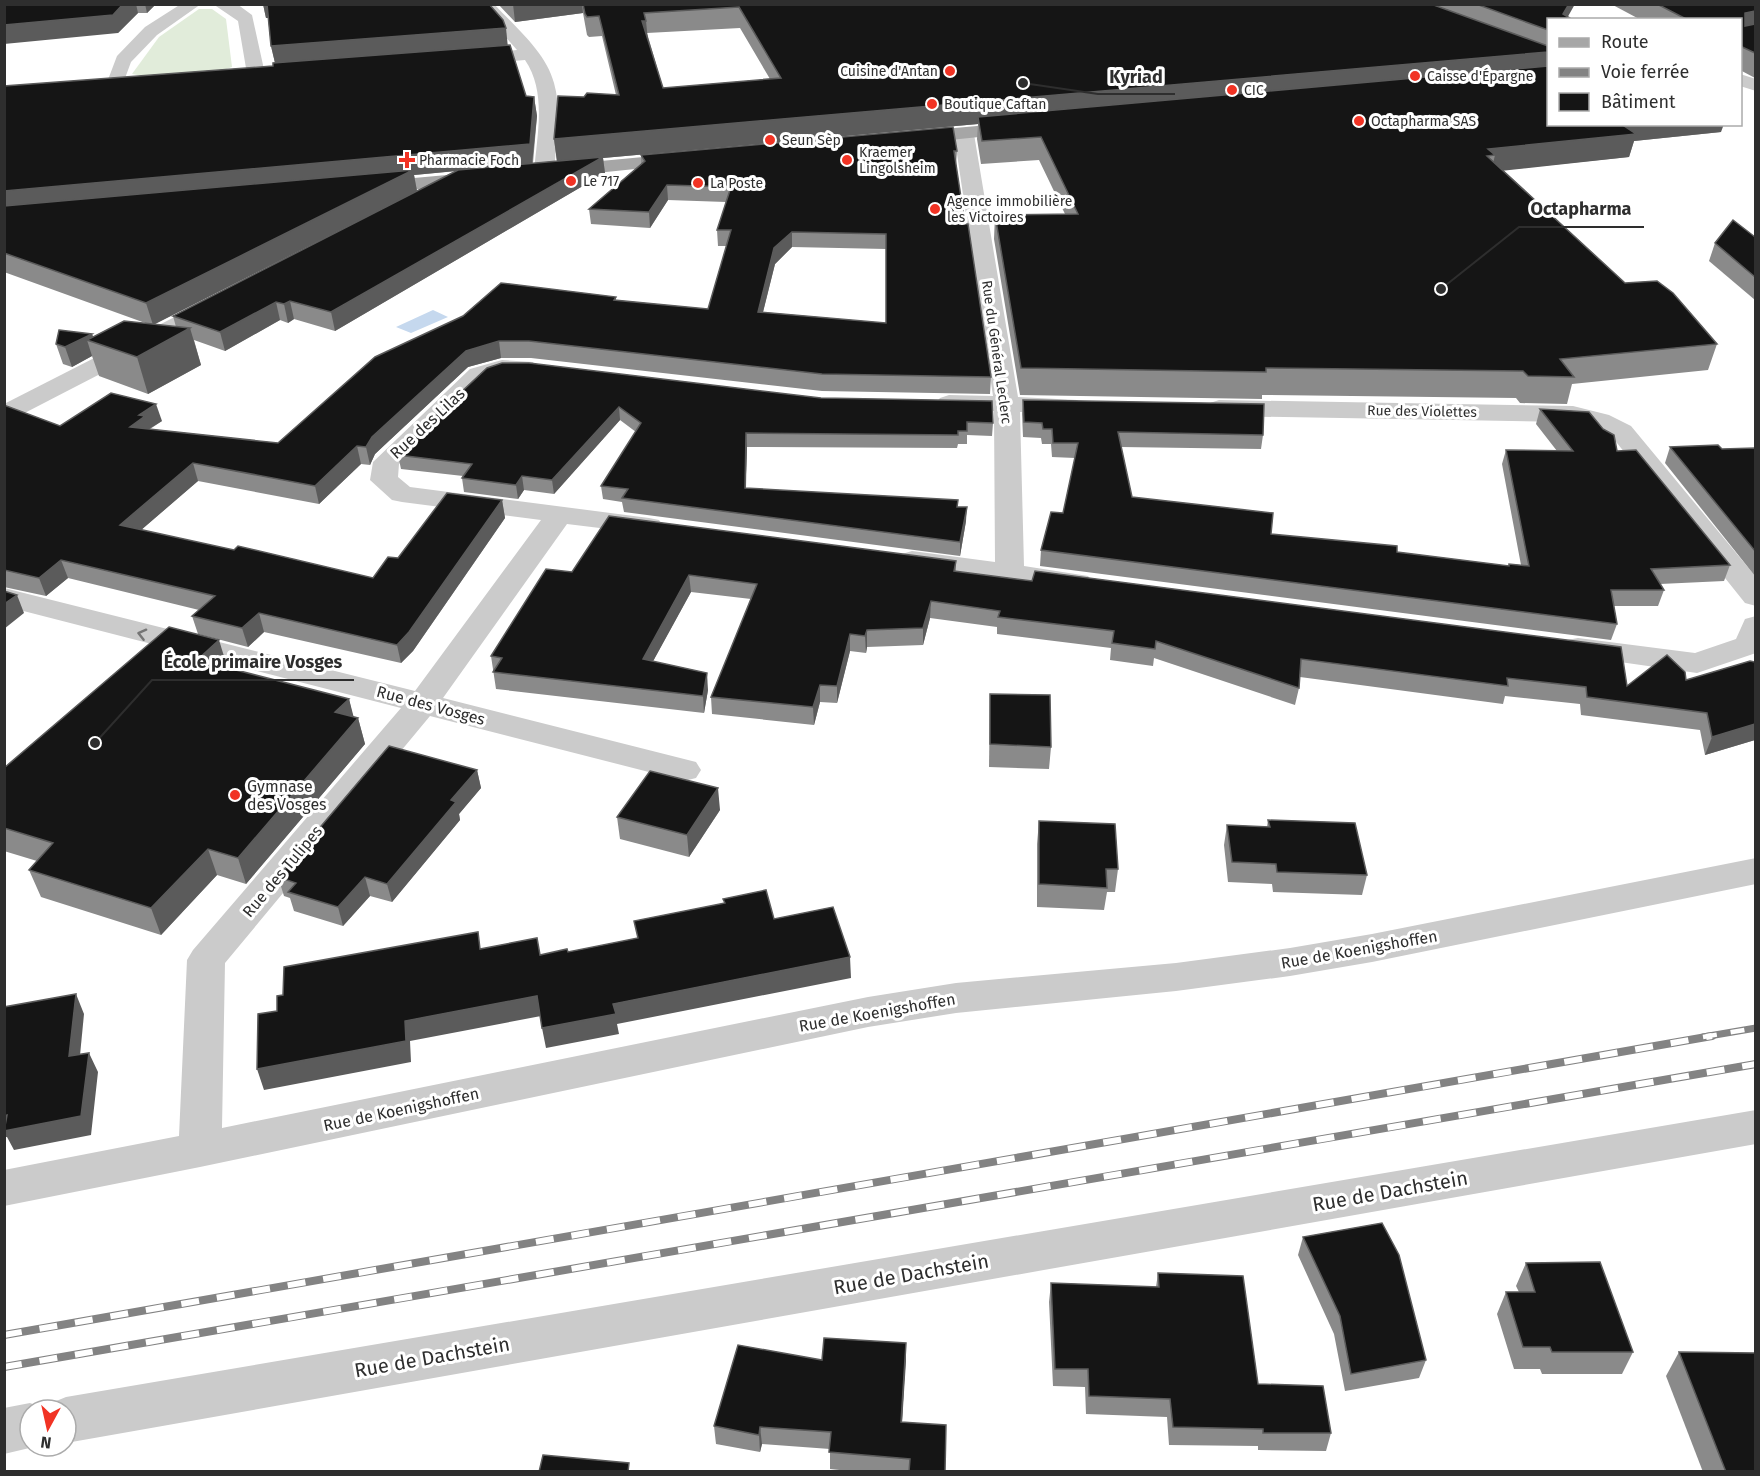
<svg xmlns="http://www.w3.org/2000/svg" width="1760" height="1476" viewBox="0 0 1760 1476" font-family="'Fira Sans',sans-serif">
	<rect width="100%" height="100%" fill="#fff"/>
	<!-- green -->
	<path fill="#e1ecda" d="M199,9H212L226,19L232,67C203,78 162,80 132,74L159,37Z"/>
	<!-- water -->
	<polygon fill="#c5d8ee" points="433,310 448,317 411,333 396,327"/>
	<g fill="none" stroke-linecap="round" stroke-linejoin="round">
		<!-- minor -->
		<g fill="#cbcbcb" fill-rule="evenodd">
			<polygon points="181,4 201,4 157,35 131,62 121,89 109,89 106,85 117,56 145,27"/>
			<polygon points="213,4 237,4 252,15 265,74 262,78 250,78 247,74 238,21"/>
			<path d="M477,4H494C515,27 546,52 554,83C562,111 556,143 554,172L551,176H537L534,172C537,135 547,92 525,60L468,65L462,64L459,60L462,56L468,55L517,50Z"/>
			<polygon points="1740,74 1756,79 1756,91 1740,86"/>
			<polygon points="964,128 971,130 974,134 1018,397 1077,400 1081,405 1077,410 1068,413 1020,412 1024,566 1088,576 1093,582 1088,588 1078,591 912,569 902,566 898,560 902,554 912,551 995,562 994,411 940,408 936,403 940,398 949,395 993,396 954,134 957,130"/>
			<polygon points="216,298 224,300 228,305 224,310 13,419 4,422 4,404 208,300"/>
			<polygon points="502,360 533,362 536,367 533,372 504,374 488,379 399,464 398,477 410,487 649,518 659,520 663,526 659,532 649,534 567,524 443,698 696,762 701,770 696,778 684,781 430,716 225,963 222,1128 868,997 956,983 1176,963 1290,948 1372,934 1756,858 1756,884 1372,962 1290,976 1176,991 956,1013 868,1027 200,1167 4,1206 4,1170 179,1136 187,960 193,950 401,708 4,606 4,588 415,691 541,520 402,502 392,500 370,480 373,462 470,369"/>
			<polygon points="1219,400 1573,406 1609,415 1631,426 1756,577 1756,606 1745,603 1613,438 1592,426 1573,422 1219,416 1210,413 1206,408 1210,403"/>
			<polygon points="1756,616 1756,653 1697,673 1578,656 1567,654 1563,647 1567,640 1578,638 1695,653 1736,639 1745,619"/>
			<polygon points="1756,1110 1756,1144 66,1443 66,1410 30,1410 30,1446 38,1446 4,1454 4,1408 30,1403 46,1409 49,1404 66,1397"/>
		</g>
		<!-- major -->
		<g fill="#a6a6a6" fill-rule="evenodd">
			<polygon points="1021,122 1028,124 1031,128 1028,132 911,144 904,142 901,138 904,134 911,132"/>
			<polygon points="686,153 693,155 696,159 693,163 558,177 551,175 548,171 551,167 558,165"/>
			<polygon points="480,172 487,174 490,178 487,182 370,194 363,192 360,188 363,184 370,182"/>
		</g>
		<defs>
			<polyline id="rail-far1" points="1703,1037 1756,1028"/>
			<g id="rail">
				<polyline points="4,1335 1712,1036"/>
				<polyline points="4,1367 1756,1064"/>
			</g>
		</defs>
		<!-- rail-far1 casing -->
		<use href="#rail-far1" stroke="#838383" stroke-width="7"/>
		<!-- rail casing -->
		<use href="#rail" stroke="#838383" stroke-width="8"/>
		<!-- rail-far1 -->
		<use href="#rail-far1" stroke="#fff" stroke-width="4.5" stroke-dasharray="14" stroke-linecap="butt"/>
		<!-- rail -->
		<use href="#rail" stroke="#fff" stroke-width="6" stroke-dasharray="18" stroke-linecap="butt"/>
	</g>
	<!-- wall -->
	<g fill="#8a8a8a" fill-rule="evenodd">
		<polygon points="4,4 156,4 147,13 138,13 118,33"/>
		<path d="M263,4L508,45L526,96L534,97L537,116L533,163L557,161L554,139L584,97L616,95L602,36L589,37L587,35L583,13L515,22L498,4H851L852,5L863,4H1575L1548,20V124L1721,132L1634,141L1629,157L1503,170L1625,283L1717,344L1708,370L1572,384L1567,404L1520,403L1516,398L1262,395V399L1020,395L994,239L995,215L1065,214L1039,160L981,164L977,139L978,124L603,158L605,173L335,331L294,319L288,323L280,320L225,351L194,340L201,365L148,394L99,376L92,356L72,367L63,364L56,344L92,334L93,337L148,324L4,272V79L5,86L273,66L275,63L271,46L268,18H266ZM740,28L770,79L663,88L647,33ZM455,171L173,316L176,327L155,324L417,191L414,175Z"/>
		<polygon points="1611,4 1755,4 1755,78 1740,70 1740,20 1641,20"/>
		<path d="M957,151L956,165L965,224L991,377L990,394L822,391L531,358H501L468,367L375,454L370,465L361,464L319,504L198,481L141,530L234,550L373,578L398,558L502,500L505,518L413,651L401,663L264,632L248,647L198,634L192,616L199,610L68,578L46,596L4,587V405L60,426L162,421L150,429L278,443L375,357L616,297V300L708,309L727,246H718L717,230L726,202L668,200L650,228L591,224L589,209L641,164V155ZM792,247L886,249V323L763,312L775,264Z"/>
		<polygon points="1755,237 1755,300 1709,261 1715,243"/>
		<polygon points="487,368 993,423 992,436 967,435 967,444 958,444 957,448 747,447 746,488 958,507 966,521 960,556 624,512 622,502 603,499 601,486 636,432 620,420 554,494 524,490 518,499 464,492 462,478 463,476 401,469 398,455"/>
		<polygon points="1023,400 1263,435 1261,449 1121,447 1132,497 1271,534 1397,552 1509,566 1509,564 1521,565 1502,464 1506,450 1557,451 1536,424 1540,409 1617,451 1730,565 1724,581 1660,584 1664,590 1658,606 1614,606 1617,624 1611,640 1040,566 1041,550 1063,513 1075,458 1052,457 1051,444 1042,444 1041,438 1023,437 1022,414"/>
		<polygon points="1670,447 1722,449 1755,448 1755,576 1665,463"/>
		<polygon points="956,561 956,571 1627,686 1686,680 1755,662 1755,740 1705,755 1700,730 1581,715 1580,704 1505,696 1503,704 1300,677 1299,688 1295,705 1154,658 1153,666 1110,660 1111,648 997,634 997,627 930,618 923,645 867,647 866,653 850,651 837,703 820,702 814,725 712,714 711,697 751,599 691,592 653,661 708,690 704,713 496,689 491,656 572,572"/>
		<polygon points="227,666 225,667 349,699 353,717 358,718 365,744 246,884 217,875 161,935 41,897 29,870 37,861 4,851 4,768"/>
		<polygon points="990,694 1051,747 1049,769 989,767"/>
		<polygon points="477,770 481,788 459,814 460,820 392,902 370,896 343,926 294,911 290,898 284,896 278,877"/>
		<polygon points="720,810 689,857 620,839 617,817"/>
		<polygon points="1268,820 1367,875 1362,895 1273,892 1272,884 1228,882 1224,845 1227,825 1267,827"/>
		<polygon points="1039,821 1118,869 1115,892 1107,892 1104,910 1037,907 1037,844"/>
		<polygon points="1303,1237 1426,1360 1419,1378 1345,1391 1334,1334 1298,1255"/>
		<polygon points="1526,1263 1633,1352 1622,1374 1542,1374 1540,1369 1514,1369 1497,1314 1506,1292 1519,1292 1516,1286"/>
		<polygon points="1158,1273 1258,1384 1331,1433 1326,1451 1258,1450 1258,1446 1169,1445 1167,1417 1086,1414 1085,1387 1053,1386 1049,1302 1051,1283 1156,1287"/>
		<polygon points="906,1343 902,1422 945,1472 858,1472 830,1469 830,1449 762,1444 760,1452 716,1444 714,1426 822,1360"/>
		<polygon points="1679,1352 1755,1472 1703,1472 1666,1376"/>
	</g>
	<!-- shaded-wall -->
	<g fill="#5b5b5b">
		<polygon points="123,4 136,4 138,13 118,33 4,44 4,25"/>
		<polygon points="145,4 156,4 147,13"/>
		<polygon points="263,4 268,4 271,18 266,18"/>
		<polygon points="513,4 582,4 583,13 515,22"/>
		<polygon points="1569,4 1575,4 1566,20 1563,14"/>
		<polygon points="1755,11 1755,31 1740,33 1745,13"/>
		<polygon points="642,21 646,21 648,41"/>
		<polygon points="506,28 508,48 276,67 271,46"/>
		<polygon points="1548,52 1548,70 978,117 978,124 603,158 605,173 335,331 331,312 557,162 554,139"/>
		<polygon points="534,97 537,116 532,164 414,175 417,191 153,325 146,303 4,212 4,191"/>
		<polygon points="1614,124 1724,124 1721,132 1634,141 1629,157 1491,172 1495,155 1488,149"/>
		<polygon points="667,185 668,200 650,228 649,212"/>
		<polygon points="792,232 792,247 775,264 759,328 758,312 774,248"/>
		<polygon points="290,301 294,319 288,323 284,304"/>
		<polygon points="276,302 280,320 225,351 220,332"/>
		<polygon points="190,328 201,365 148,394 137,357"/>
		<polygon points="92,334 95,342 87,340 92,356 72,367 65,347"/>
		<polygon points="499,341 501,358 468,367 375,454 370,465 366,447 372,437 466,351"/>
		<polygon points="156,404 162,421 149,429 130,427 139,415"/>
		<polygon points="619,407 620,420 554,494 552,480"/>
		<polygon points="746,433 747,447 745,502 745,488"/>
		<polygon points="357,446 361,464 319,504 315,486"/>
		<polygon points="193,463 198,481 126,543 120,525"/>
		<polygon points="522,476 524,490 518,499 516,485"/>
		<polygon points="502,500 505,518 413,651 401,663 397,645"/>
		<polygon points="967,507 966,521 960,556 960,542"/>
		<polygon points="61,560 68,578 46,596 39,578"/>
		<polygon points="689,575 691,592 645,676 643,659"/>
		<polygon points="17,595 24,613 4,629 4,604"/>
		<polygon points="931,601 930,618 923,645 923,628"/>
		<polygon points="259,613 264,632 248,647 242,628"/>
		<polygon points="867,630 867,647 866,653 865,636"/>
		<polygon points="850,634 850,651 837,703 837,686"/>
		<polygon points="219,640 227,666 205,686 197,660"/>
		<polygon points="707,673 708,690 704,713 703,696"/>
		<polygon points="820,685 820,702 814,725 813,707"/>
		<polygon points="349,699 355,722 358,718 365,744 246,884 238,858 335,712"/>
		<polygon points="1755,724 1755,740 1705,755 1712,737"/>
		<polygon points="477,770 481,788 459,814 460,820 392,902 387,884 451,800"/>
		<polygon points="718,788 720,810 689,857 687,835"/>
		<polygon points="208,849 217,875 161,935 151,908"/>
		<polygon points="365,877 370,896 343,926 338,907"/>
		<polygon points="850,957 851,978 617,1024 619,1034 546,1048 542,1028 613,1004"/>
		<polygon points="76,994 84,1014 78,1076 69,1056"/>
		<polygon points="537,996 541,1016 410,1041 411,1062 264,1090 257,1069 405,1021"/>
		<polygon points="89,1053 98,1072 91,1135 14,1150 7,1137 4,1137 4,1116"/>
		<polygon points="906,1343 906,1361 901,1439 901,1422"/>
		<polygon points="760,1427 762,1444 760,1452 759,1435"/>
	</g>
	<!-- building -->
	<g fill="#151515" stroke="#5b5b5b" stroke-width="1.5" fill-rule="evenodd">
		<polygon points="4,4 123,4 113,15 4,25"/>
		<polygon points="267,4 489,4 503,20 506,28 271,46"/>
		<path d="M583,4H851L852,5L863,4H1431L1548,46V52L554,139L558,96L584,97L587,93L619,95L599,16L587,17L585,14ZM739,7L781,78L663,88L642,21H646L644,13Z"/>
		<polygon points="1476,4 1569,4 1563,14 1573,20 1548,20 1548,30"/>
		<polygon points="1657,4 1755,4 1755,11 1745,13 1745,26 1755,24 1755,53 1740,46 1740,20 1688,20"/>
		<polygon points="510,45 526,96 534,97 530,144 4,191 4,86 273,66 273,63"/>
		<polygon points="1548,66 1548,124 1621,124 1636,134 1488,149 1495,155 1487,156 1625,283 1657,281 1673,293 1717,344 1560,359 1574,377 1528,376 1523,371 1266,368 1266,372 1021,368 995,215 1078,214 1041,137 982,141 978,117"/>
		<path d="M953,127L957,151H954L965,224H968L991,377L822,374L529,341H499L466,351L372,437L366,447L357,446L315,486L193,463L120,525L234,550L238,546L373,578L388,557L398,558L447,493L502,500L409,632L397,645L259,613L242,628L192,616L215,596L61,560L39,578L4,570V405L60,426L111,393L156,404L139,415L145,416L130,427L278,443L375,357L463,316L501,283L616,297L614,300L708,309L731,230H717L731,187L667,185L649,212L589,209L645,161L641,155ZM792,232L886,234V323L758,312L774,248Z"/>
		<polygon points="603,157 331,312 290,301 284,304 276,302 220,332 173,316 458,170"/>
		<polygon points="413,170 146,303 4,253 4,206"/>
		<polygon points="1733,220 1755,237 1755,277 1715,243"/>
		<polygon points="124,321 190,328 137,357 87,340"/>
		<polygon points="59,330 92,334 65,347 56,344"/>
		<polygon points="502,363 529,363 821,398 992,401 993,423 967,422 967,431 958,431 958,435 746,433 745,488 958,500 957,507 967,507 960,542 622,498 628,489 601,486 641,423 619,407 552,480 522,476 516,485 462,478 472,464 398,455 398,451 487,368"/>
		<polygon points="1023,400 1264,404 1263,435 1118,432 1132,497 1273,513 1271,534 1397,546 1397,552 1509,566 1509,564 1529,566 1506,450 1573,451 1540,409 1589,412 1603,429 1614,435 1617,451 1636,450 1730,565 1651,569 1664,590 1611,590 1617,624 1041,550 1051,512 1063,513 1078,443 1053,443 1052,429 1043,429 1042,423 1024,422"/>
		<polygon points="1718,445 1722,449 1755,448 1755,551 1670,447"/>
		<polygon points="609,516 956,561 954,571 1032,581 1035,571 1621,647 1627,686 1667,655 1685,672 1686,680 1750,661 1755,662 1755,724 1712,737 1707,713 1587,697 1586,687 1507,678 1508,686 1301,659 1299,688 1156,641 1155,649 1112,643 1114,631 998,617 1000,611 931,601 923,628 867,630 865,636 850,634 837,686 820,685 813,707 711,697 757,584 689,575 643,659 707,673 703,696 493,672 502,658 491,656 546,569 572,572"/>
		<polygon points="4,591 17,595 4,604"/>
		<polygon points="169,627 219,640 197,660 349,699 335,712 358,718 238,858 208,849 151,908 29,870 53,843 4,828 4,768"/>
		<polygon points="990,694 1050,695 1051,747 990,744"/>
		<polygon points="389,746 477,770 451,800 456,802 387,884 365,877 338,907 288,892 296,883 278,877"/>
		<polygon points="650,771 718,788 687,835 617,817"/>
		<polygon points="1268,820 1355,823 1367,875 1277,872 1276,864 1232,862 1227,825 1270,827"/>
		<polygon points="1039,821 1115,824 1118,869 1106,869 1107,888 1039,884"/>
		<polygon points="766,890 774,919 833,907 850,957 613,1004 616,1014 542,1028 537,996 405,1021 406,1041 257,1069 258,1014 277,1011 277,996 283,995 284,967 478,932 480,949 537,938 540,955 567,949 568,952 638,938 634,921 725,903 723,899"/>
		<polygon points="76,994 69,1056 89,1053 81,1116 4,1131 7,1115 4,1116 4,1007"/>
		<polygon points="1382,1223 1399,1255 1426,1360 1351,1374 1340,1316 1303,1237"/>
		<polygon points="1600,1262 1633,1352 1552,1352 1550,1347 1523,1347 1506,1292 1535,1292 1526,1263"/>
		<polygon points="1158,1273 1243,1276 1258,1384 1323,1386 1331,1433 1263,1433 1263,1429 1173,1427 1170,1399 1089,1396 1088,1369 1055,1369 1051,1283 1159,1287"/>
		<polygon points="824,1338 906,1343 901,1422 946,1425 945,1472 909,1472 910,1459 829,1452 831,1432 760,1427 759,1435 714,1426 738,1345 822,1360"/>
		<polygon points="1679,1352 1755,1353 1755,1472 1726,1472"/>
		<polygon points="543,1455 629,1463 628,1472 539,1472"/>
	</g>
	<!-- one-way arrows -->
	<defs><path id="oneway-chevron" d="M-2-3.5L2.5 0L-2 3.5" fill="none" stroke-width="1.6" stroke-linecap="round" stroke-linejoin="round" transform="scale(1.5)"/></defs>
	<use stroke="#757575" href="#oneway-chevron" transform="translate(142 634) rotate(-166)"/>
	<!-- markers -->
	<g fill="#f13324" stroke="#fff" stroke-width="2">
		<circle cx="950" cy="71" r="6"/>
		<circle cx="1415" cy="76" r="6"/>
		<circle cx="1232" cy="90" r="6"/>
		<circle cx="932" cy="104" r="6"/>
		<circle cx="1359" cy="121" r="6"/>
		<circle cx="770" cy="140" r="6"/>
		<path d="M404 151h6v6h6v6h-6v6h-6v-6h-6v-6h6z"/>
		<circle cx="847" cy="160" r="6"/>
		<circle cx="571" cy="181" r="6"/>
		<circle cx="698" cy="183" r="6"/>
		<circle cx="935" cy="209" r="6"/>
		<circle cx="235" cy="795" r="6"/>
	</g>
	<g text-anchor="middle" stroke-width="6" stroke-linejoin="round" paint-order="stroke">
		<!-- far-poi labels -->
		<g font-size="14" fill="#2e2e2e" stroke="#fff" text-anchor="start">
			<text x="938" y="76" text-anchor="end">Cuisine d'Antan</text>
			<text x="1427" y="81">Caisse d'Épargne</text>
			<text x="1244" y="95">CIC</text>
			<text x="944" y="109">Boutique Caftan</text>
			<text x="1371" y="126">Octapharma SAS</text>
			<text x="782" y="145">Seun Sèp</text>
			<text x="859" y="157">Kraemer<tspan x="859" dy="16">Lingolsheim</tspan></text>
			<text x="419" y="165">Pharmacie Foch</text>
			<text x="583" y="186">Le 717</text>
			<text x="710" y="188">La Poste</text>
			<text x="947" y="206">Agence immobilière<tspan x="947" dy="16">les Victoires</tspan></text>
		</g>
		<!-- far-street labels -->
		<g font-size="14" fill="#2e2e2e" stroke="#fff">
			<text transform="translate(997 352) rotate(82)" y="5">Rue du Général Leclerc</text>
			<text transform="translate(1422 411) rotate(1)" y="5">Rue des Violettes</text>
		</g>
		<!-- street labels -->
		<g font-size="16" fill="#2e2e2e" stroke="#fff">
			<text transform="translate(427 423) rotate(-43)" y="6">Rue des Lilas</text>
			<text transform="translate(431 705) rotate(15)" y="6">Rue des Vosges</text>
			<text transform="translate(282 871) rotate(-50)" y="6">Rue des Tulipes</text>
			<text transform="translate(1359 949) rotate(-10)" y="6">Rue de Koenigshoffen</text>
			<text transform="translate(877 1012) rotate(-10)" y="6">Rue de Koenigshoffen</text>
			<text transform="translate(401 1109) rotate(-12)" y="6">Rue de Koenigshoffen</text>
		</g>
		<!-- poi labels -->
		<g font-size="16" fill="#2e2e2e" stroke="#fff" text-anchor="start">
			<text x="247" y="792">Gymnase<tspan x="247" dy="18">des Vosges</tspan></text>
		</g>
		<!-- near-street labels -->
		<g font-size="20" fill="#2e2e2e" stroke="#fff">
			<text transform="translate(1390 1191) rotate(-10)" y="7">Rue de Dachstein</text>
			<text transform="translate(911 1274) rotate(-10)" y="7">Rue de Dachstein</text>
			<text transform="translate(432 1357) rotate(-10)" y="7">Rue de Dachstein</text>
		</g>
	</g>
	<!-- callouts -->
	<path fill="none" stroke="#2e2e2e" stroke-width="2" d="M1023 83L1098 94H1175M1441 289L1519 227H1644M95 743L152 680H354"/>
	<g fill="#2e2e2e" stroke="#fff" stroke-width="2">
		<circle cx="1023" cy="83" r="6"/>
		<circle cx="1441" cy="289" r="6"/>
		<circle cx="95" cy="743" r="6"/>
	</g>
	<g font-size="18" text-anchor="middle" font-weight="bold" fill="#2e2e2e" stroke="#fff" stroke-width="6" stroke-linejoin="round" paint-order="stroke">
		<text x="1136" y="83">Kyriad</text>
		<text x="1581" y="215">Octapharma</text>
		<text x="253" y="668">École primaire Vosges</text>
	</g>
	<!-- border -->
	<rect width="1760" height="1476" fill="none" stroke="#2e2e2e" stroke-width="12"/>
	<!-- legend -->
	<rect x="1547" y="18" width="195" height="108" fill="#ffffff" stroke="#ababab" stroke-width="1.5"/>
	<rect x="1559" y="38" width="30" height="9" fill="#a6a6a6" stroke="#ababab" stroke-width="1.5"/>
	<text x="1601" y="48" font-size="18" fill="#2e2e2e">Route</text>
	<rect x="1559" y="68" width="30" height="9" fill="#838383" stroke="#ababab" stroke-width="1.5"/>
	<text x="1601" y="78" font-size="18" fill="#2e2e2e">Voie ferrée</text>
	<rect x="1559" y="93" width="30" height="18" fill="#151515" stroke="#ababab" stroke-width="1.5"/>
	<text x="1601" y="108" font-size="18" fill="#2e2e2e">Bâtiment</text>
	<!-- north arrow -->
	<g transform="translate(48 1428) rotate(188)"><circle r="28" fill="#ffffff" stroke="#ababab" stroke-width="1.5"/>
	<path d="M0-4.5L10 22L0 15L-10 22Z" fill="#f13324"/>
	<text y="-9" font-size="16" font-weight="bold" text-anchor="middle" fill="#2e2e2e">N</text>
	</g>
</svg>
